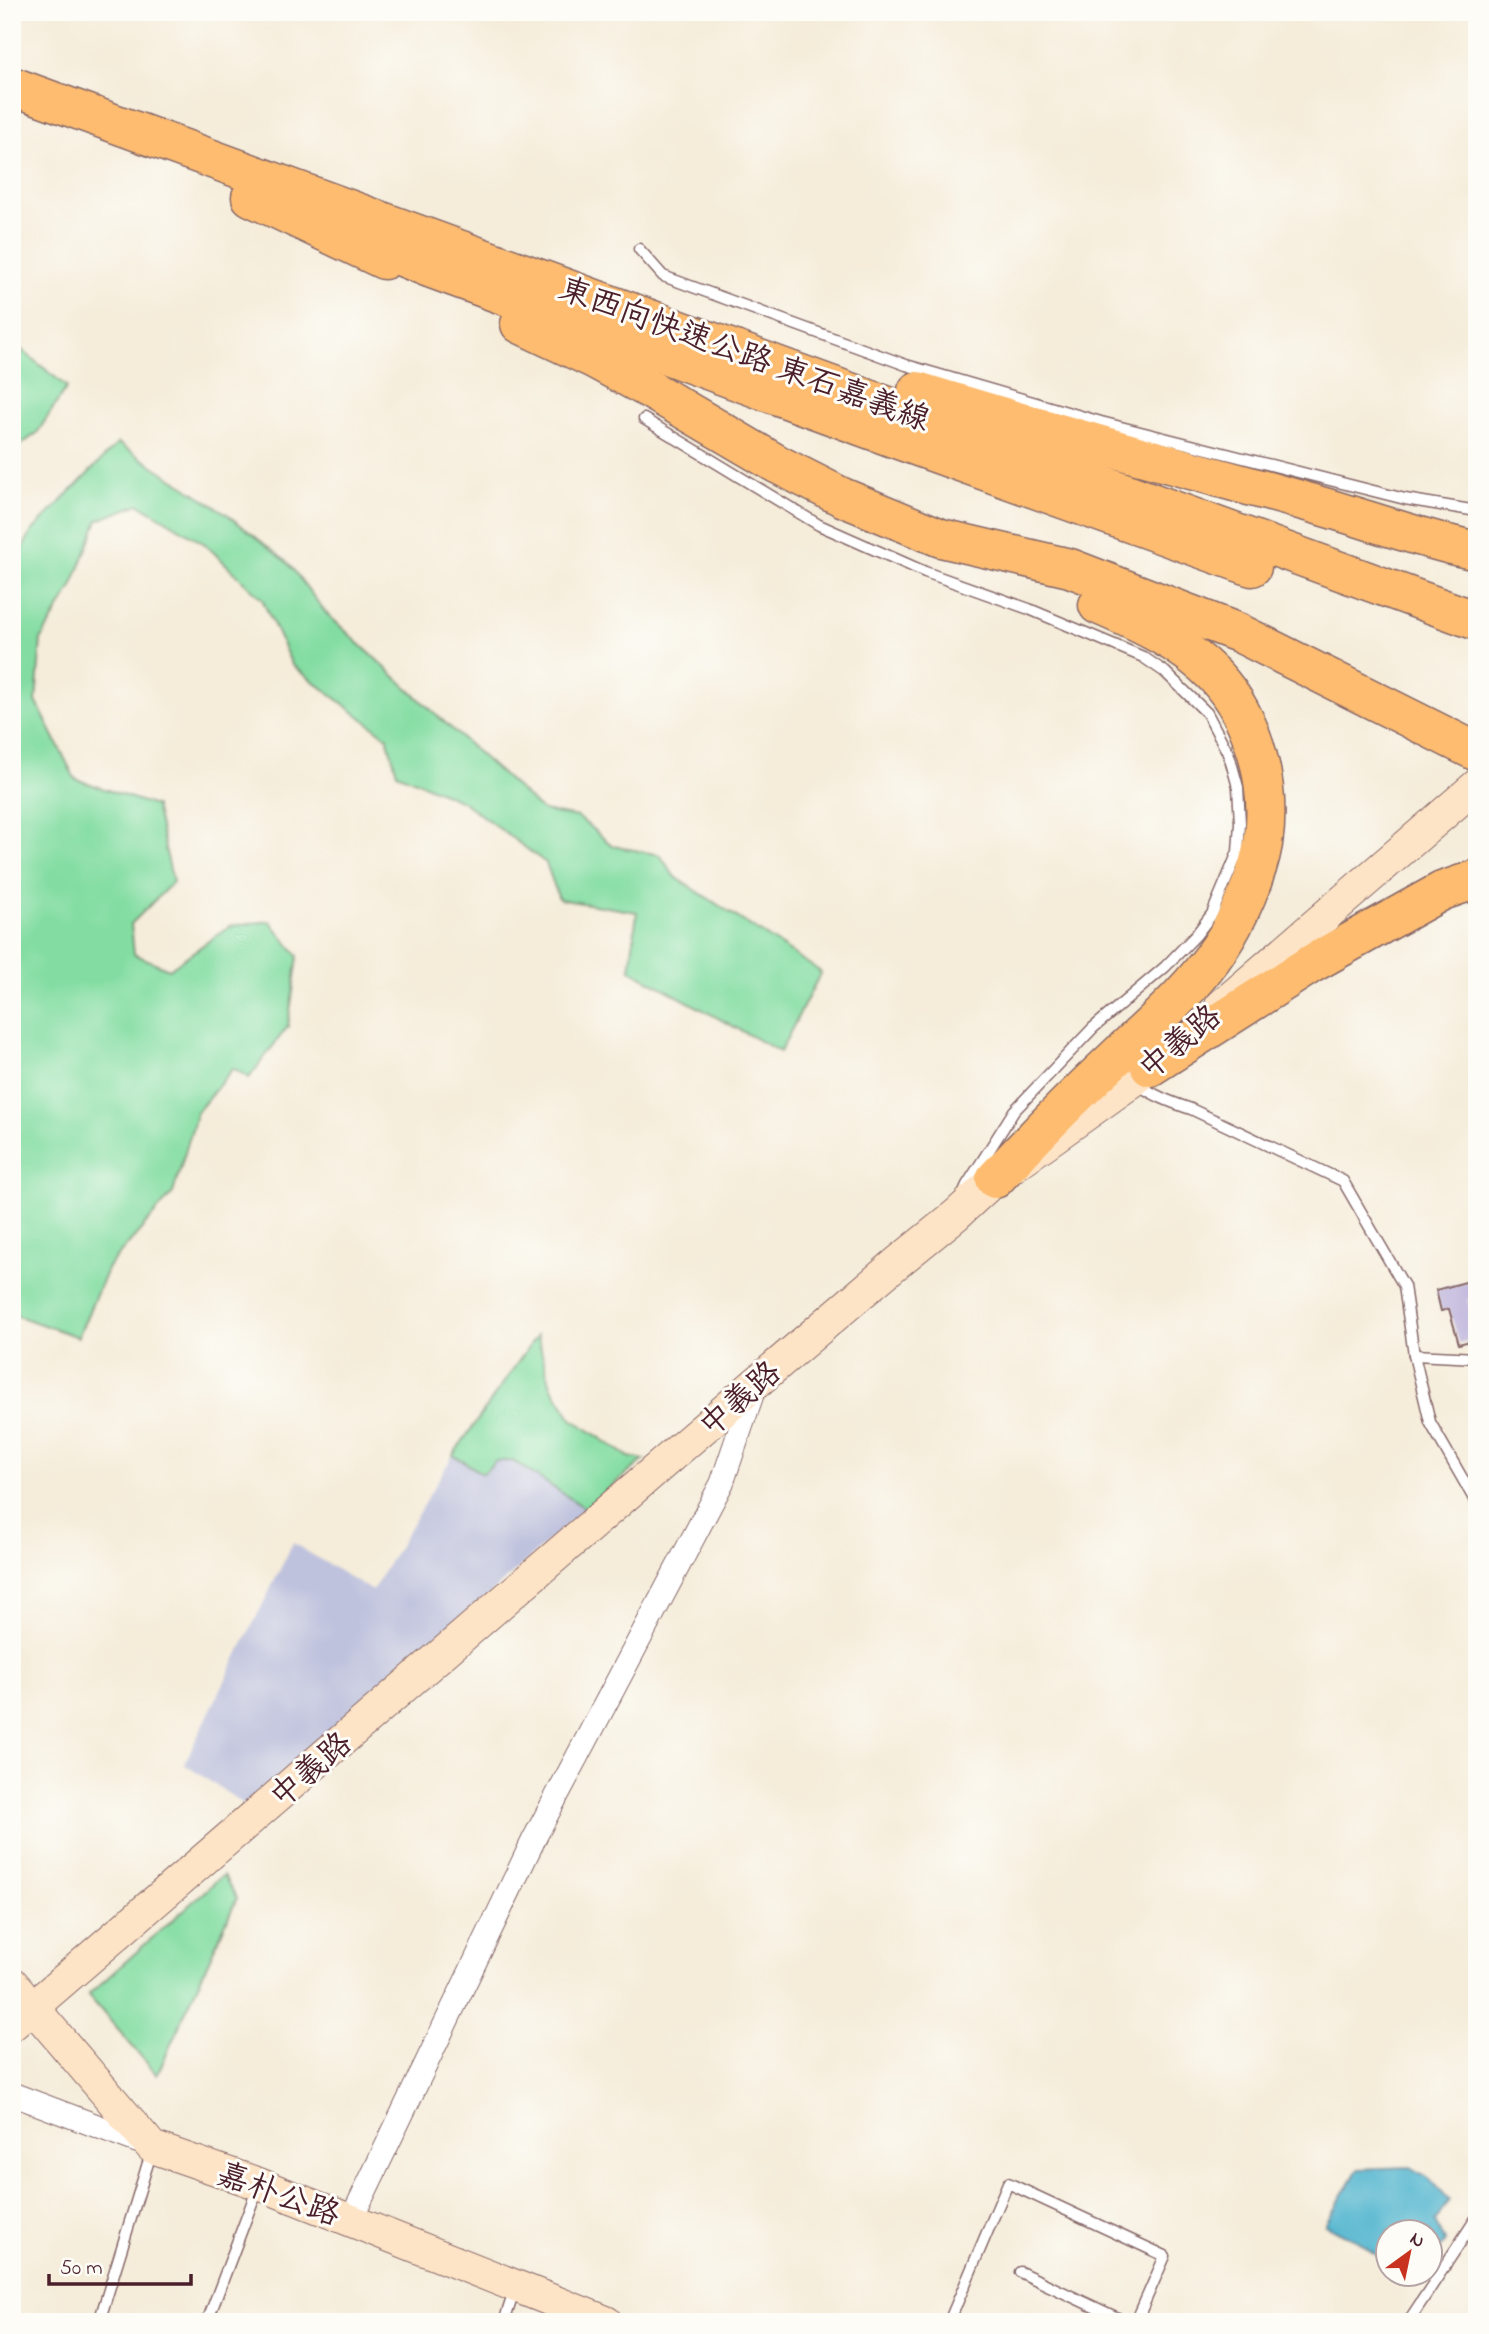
<svg xmlns="http://www.w3.org/2000/svg" width="1489" height="2334" viewBox="0 0 1489 2334" font-family="'Indie Flower','LXGW WenKai TC',sans-serif">
	<rect width="100%" height="100%" fill="#fdfcf7"/>
	<filter id="ink" filterUnits="userSpaceOnUse"><feTurbulence type="fractalNoise" baseFrequency=".0143" numOctaves="2"/><feDisplacementMap in="SourceGraphic" scale="14" xChannelSelector="R" yChannelSelector="G"/><feConvolveMatrix kernelMatrix="1 2 1 2 8 2 1 2 1" color-interpolation-filters="sRGB"/></filter>
	<filter id="wash" filterUnits="userSpaceOnUse"><feTurbulence type="fractalNoise" baseFrequency=".00686" numOctaves="4" result="noise"/><feDisplacementMap in="SourceGraphic" scale="28" xChannelSelector="R" yChannelSelector="G"/><feGaussianBlur stdDeviation="1.57" result="paint"/><feColorMatrix in="noise" values="0 0 0 0 0 0 0 0 0 0 0 0 0 0 0 0 0 1.4 0 .05"/><feComposite in="paint" operator="in"/></filter>
	<g filter="url(#wash)">
		<rect width="100%" height="100%" fill="#f5ecd9"/>
		<!-- industrial -->
		<polygon fill="#bfc2dd" points="453,1455 483,1474 495,1461 513,1461 585,1508 251,1809 184,1764 293,1543 372,1591"/>
		<!-- green -->
		<g fill="#83dda2" stroke="#667e66" stroke-width="2">
			<polygon points="12,342 67,387 37,433 12,451"/>
			<polygon points="118,443 227,514 288,563 326,613 478,753 543,811 578,817 613,846 660,855 674,876 821,972 780,1052 630,970 637,912 559,899 546,863 462,801 397,773 387,737 292,665 262,599 205,544 139,504 98,520 72,587 41,639 36,701 75,779 155,806 173,882 131,924 134,954 169,969 230,926 270,921 298,956 288,1026 249,1078 233,1068 197,1112 173,1193 108,1267 78,1337 12,1314 12,567 32,531"/>
			<polygon points="537,1335 551,1386 572,1419 629,1457 644,1460 585,1508 513,1461 495,1461 483,1474 453,1455"/>
			<polygon points="223,1875 237,1898 157,2075 88,1995"/>
		</g>
		<!-- water -->
		<polygon fill="#4fb4ce" stroke="#4c6a7c" stroke-width="2" points="1410,2167 1428,2178 1449,2200 1435,2222 1445,2241 1430,2263 1430,2232 1388,2232 1387,2264 1358,2241 1325,2225 1358,2169"/>
		<g id="blocks">
			<!-- building -->
			<polygon fill="#b8add9" points="1473,1280 1477,1298 1468,1300 1477,1331 1477,1339 1459,1344 1449,1309 1441,1311 1436,1290"/>
		</g>
	</g>
	<g filter="url(#ink)">
		<use href="#blocks" fill-opacity="0" stroke="#866768" stroke-width="2"/>
		<g fill="none" stroke-linecap="round" stroke-linejoin="round">
			<defs>
				<g id="lane">
					<polyline points="639,249 663,276 906,365 1101,422 1405,499 1477,511"/>
					<polyline points="644,419 819,525 925,572 1029,609 1143,657 1165,672 1207,713 1229,755 1238,787 1240,823 1238,852 1212,914 1196,935 1165,967 1093,1028 1014,1111 967,1185 964,1193"/>
					<path d="M1135,1082C1152,1095 1170,1102 1191,1109L1343,1181L1404,1286L1414,1355L1430,1422L1477,1504"/>
					<polyline points="1414,1355 1477,1358"/>
					<polyline points="1020,2272 1126,2322"/>
					<polyline points="99,2322 152,2150"/>
					<polyline points="207,2322 258,2187"/>
					<polyline points="504,2322 515,2289"/>
					<polyline points="949,2322 1008,2183 1165,2256 1136,2322"/>
					<polyline points="1408,2322 1477,2217"/>
				</g>
				<g id="street">
					<polyline points="12,2094 150,2146"/>
					<polyline points="351,2220 534,1839 722,1483 756,1383"/>
				</g>
				<g id="secondary">
					<polyline points="1221,1006 1477,785"/>
					<polyline points="12,1983 152,2147 259,2184 606,2322"/>
					<polyline points="12,2025 756,1383 898,1262 956,1215 995,1179 1133,1081 1168,1051"/>
				</g>
				<g id="highway">
					<polyline points="12,86 1477,621"/>
					<polyline points="251,197 384,260"/>
					<polyline points="362,241 429,268 893,438 1252,567"/>
					<polyline points="520,324 594,359 651,390 777,464 842,497 941,538 1070,568 1239,633 1477,752"/>
					<path d="M917,391C1046,431 1177,466 1307,502C1364,518 1419,539 1477,551"/>
					<polyline points="1150,1067 1311,964 1442,891 1477,879"/>
					<path d="M995,1179C1032,1139 1070,1100 1111,1062C1149,1026 1191,991 1220,947C1237,922 1258,874 1263,844C1272,787 1255,719 1215,676C1182,642 1140,623 1098,605"/>
				</g>
			</defs>
			<!-- lane casing -->
			<use href="#lane" stroke="#866768" stroke-width="13"/>
			<!-- street casing -->
			<use href="#street" stroke="#866768" stroke-width="25"/>
			<!-- secondary casing -->
			<use href="#secondary" stroke="#866768" stroke-width="34"/>
			<!-- highway casing -->
			<use href="#highway" stroke="#866768" stroke-width="41"/>
			<!-- lane -->
			<use href="#lane" stroke="#fff" stroke-width="10"/>
			<!-- street -->
			<use href="#street" stroke="#fff" stroke-width="23"/>
			<!-- secondary -->
			<use href="#secondary" stroke="#fee4c6" stroke-width="32"/>
			<!-- highway -->
			<use href="#highway" stroke="#fdbc70" stroke-width="38"/>
		</g>
	</g>
	<g text-anchor="middle" stroke-width="6" stroke-linejoin="round" paint-order="stroke">
		<!-- street labels -->
		<g font-size="32" fill="#4a1f2b" stroke="#fdfcf7">
			<text transform="translate(745 353) rotate(20)" y="11">東西向快速公路 東石嘉義線</text>
			<text transform="translate(1179 1041) rotate(-40)" y="11">中義路</text>
			<text transform="translate(739 1398) rotate(-41)" y="11">中義路</text>
			<text transform="translate(310 1769) rotate(-41)" y="11">中義路</text>
			<text transform="translate(279 2193) rotate(20)" y="11">嘉朴公路</text>
		</g>
	</g>
	<!-- margin -->
	<rect width="1489" height="2334" fill="none" stroke="#fdfcf7" stroke-width="42"/>
	<!-- north arrow -->
	<g transform="translate(1409 2253) rotate(33)"><circle r="33" fill="#fdfcf7" stroke="#b5a4a5" stroke-width="2"/>
	<path d="M0-5L12 26L0 18L-12 26Z" fill="#c8321e"/>
	<text y="-10" font-size="19" font-weight="bold" text-anchor="middle" fill="#4a1f2b">N</text>
	</g>
	<!-- scale -->
	<path d="M49 2274v10h142v-10" fill="none" stroke="#4a1f2b" stroke-width="3.5"/>
	<text x="60" y="2274" font-size="21" fill="#4a1f2b" stroke="#fdfcf7" stroke-width="5" paint-order="stroke">50 m</text>
</svg>
